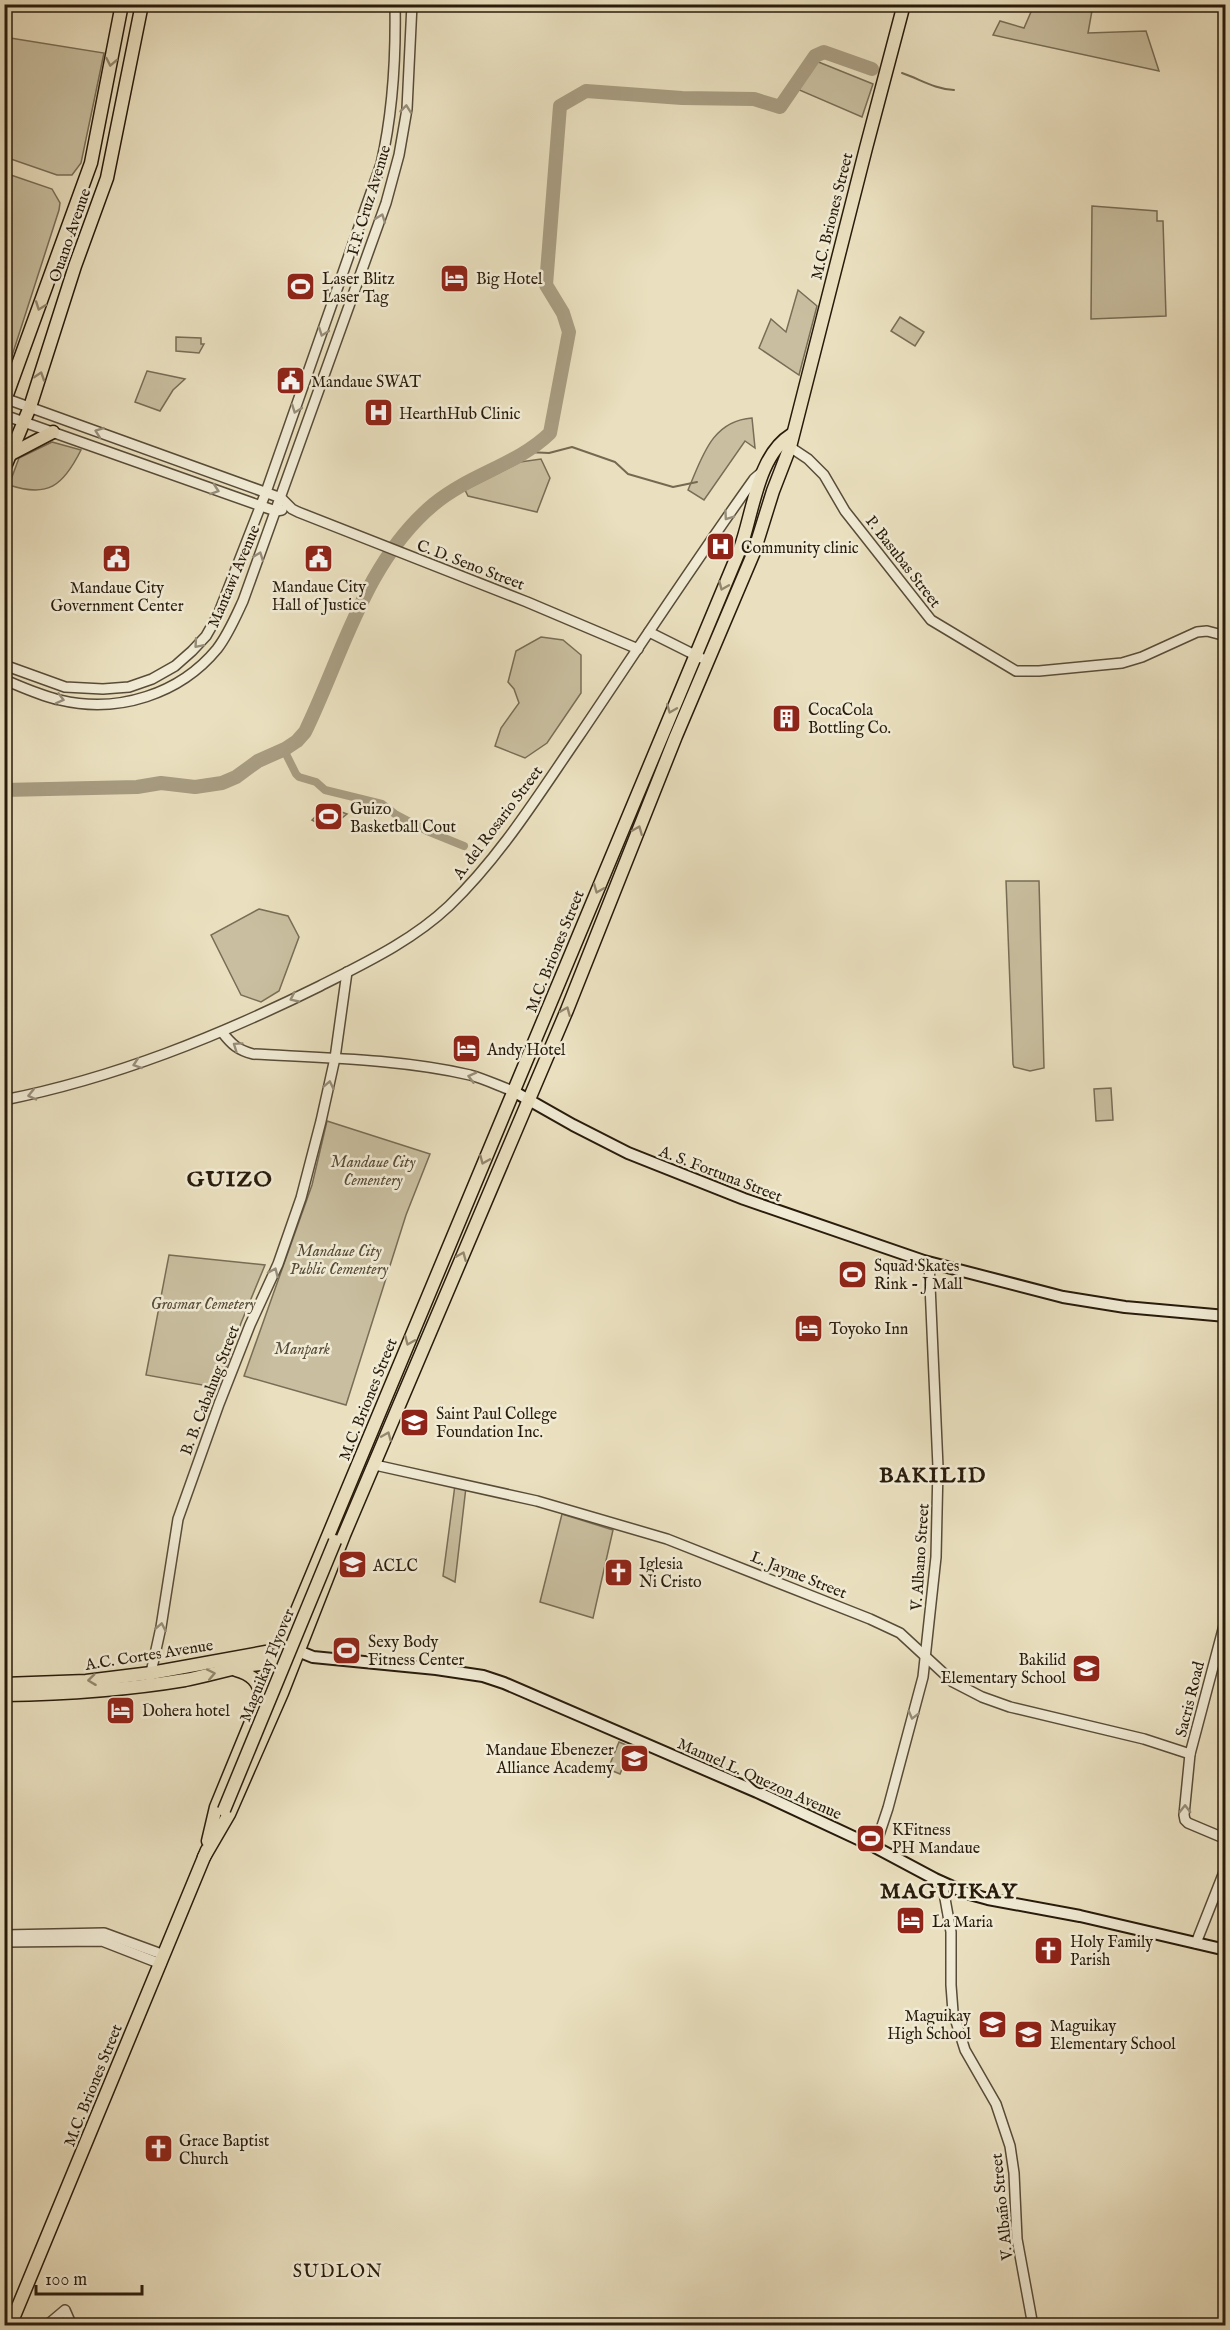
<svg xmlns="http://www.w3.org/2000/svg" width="1230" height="2330" viewBox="0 0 1230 2330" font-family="'IM FELL English',serif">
	<rect width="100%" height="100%" fill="#eae0bf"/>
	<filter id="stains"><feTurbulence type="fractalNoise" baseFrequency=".00333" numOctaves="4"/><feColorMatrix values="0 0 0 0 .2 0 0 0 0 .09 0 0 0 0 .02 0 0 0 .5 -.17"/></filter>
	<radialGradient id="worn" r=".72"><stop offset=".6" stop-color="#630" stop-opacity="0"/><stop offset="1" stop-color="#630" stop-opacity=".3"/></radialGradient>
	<!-- green -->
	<g fill="#c9bfa0" stroke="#786d56" stroke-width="1.5">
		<polygon points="1034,5 1093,5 1088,33 1146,31 1159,71 993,35 1000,21 1024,28"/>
		<polygon points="4,37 104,53 81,163 72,175 57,175 5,157"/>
		<polygon points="816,61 873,84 862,117 797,89"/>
		<polygon points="5,173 52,189 60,203 59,210 10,362 5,370"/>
		<polygon points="1092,206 1157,211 1157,221 1163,221 1166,316 1091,319"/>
		<polygon points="798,290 817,306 799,375 759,348 771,319 786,332"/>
		<polygon points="900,317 924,332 915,346 891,331"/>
		<polygon points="176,337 201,338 201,344 204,344 199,353 176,351"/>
		<polygon points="147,371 185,379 173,390 160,411 135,402"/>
		<path d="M752,418L755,448L745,441L704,500L688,490C702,458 711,421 752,418Z"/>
		<path d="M52,442L81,450C63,486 48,498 9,485L19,458Z"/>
		<polygon points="541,459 550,478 537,512 468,496 465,490 520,462"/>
		<polygon points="541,637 563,640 581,655 581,693 547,743 525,758 495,746 501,728 519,703 514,689 508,682 516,651"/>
		<polygon points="326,806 347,814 328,829 312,820"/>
		<polygon points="1006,881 1039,881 1044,1068 1030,1071 1014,1067 1013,1064"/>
		<polygon points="259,909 288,916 299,937 279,991 261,1002 241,995 211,935"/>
		<polygon points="1111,1088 1113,1120 1096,1121 1094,1089"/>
		<polygon points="327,1121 430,1154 406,1215 346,1405 244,1376 312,1185"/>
		<polygon points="169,1255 265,1265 241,1323 219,1388 146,1375"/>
		<polygon points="455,1485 466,1487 455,1582 443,1576"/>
		<polygon points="562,1514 613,1530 593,1618 540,1602"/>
		<polygon points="619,1742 631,1747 620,1774 608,1769"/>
	</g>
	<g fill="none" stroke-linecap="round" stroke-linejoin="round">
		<!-- stream -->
		<g stroke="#756952" stroke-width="2">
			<path d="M902,73C920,79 934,89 954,90"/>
			<polyline points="527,452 549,453 572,447 615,462 628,474 673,487 697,482"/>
		</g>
		<!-- canal -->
		<polyline stroke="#a89d82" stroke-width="8" points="284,750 296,774 299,777 316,782 325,790 382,804 395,814 427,831 464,846"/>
		<!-- river -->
		<path stroke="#a89d82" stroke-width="14" d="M4,790L137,787L161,783L195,787L222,783L236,777L258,761L285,749L297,741L305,732C343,654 365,561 434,504C470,474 517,465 550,433L569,332L563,313L546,285L560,106L586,91L682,98L754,99L780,107L815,56L824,52L872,69"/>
		<defs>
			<g id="tertiary">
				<polyline points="4,398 281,498 292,509 298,512 527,602 638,649"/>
				<polyline points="4,415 261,506 276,511 282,510"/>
				<polyline points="790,447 808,459 824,475 845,511 931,620 1016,671 1039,671 1122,663 1142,657 1197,632 1207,631 1226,636"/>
				<polyline points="649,632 701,658"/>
				<path d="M4,665L65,687L103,689L129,687L152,679L175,666L192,651L206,636L218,615L266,492L381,164C393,112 396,58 395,4"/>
				<path d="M4,680C23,687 41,696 60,700C118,714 180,694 217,649C228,635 236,616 243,601L386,203L399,155L407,109L412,4"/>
				<path d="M222,1032C232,1045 238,1050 253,1054C325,1058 400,1059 470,1075C485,1079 499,1086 513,1091"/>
				<path d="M4,1100C115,1078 219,1036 320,986C365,963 412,941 449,906C501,856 539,794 579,736C637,650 694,563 754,479L762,472"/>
				<polyline points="375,1465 537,1501 667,1539 870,1619 900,1633 953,1682 982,1697 1010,1707 1144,1739 1190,1754"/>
				<polyline points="1226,1618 1190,1754 1184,1815 1185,1820 1188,1823 1226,1839"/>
				<polyline points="150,1677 161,1627 178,1519 219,1404 250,1325 278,1264 301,1198 321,1121 335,1058 347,972"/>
				<polyline points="875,1847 888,1808 923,1677 936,1557 938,1467 929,1262"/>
				<polyline points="942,1882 951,1932 951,1985 953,2012 965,2050 996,2104 1010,2146 1014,2173 1017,2239 1033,2326"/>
				<polyline points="4,1935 104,1933 164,1955"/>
				<polyline points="4,1942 102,1941 161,1964"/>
				<polyline points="1196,1943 1226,1867"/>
				<polyline points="46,2326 65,2310 72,2326"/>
			</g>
			<g id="secondary">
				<polyline points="513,1091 573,1125 628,1153 744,1199 924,1261 1063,1297 1125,1307 1226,1316"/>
				<polyline points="298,1651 313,1657 436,1669 483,1676 504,1683 757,1792 875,1847 935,1879 966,1893 988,1899 1080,1916 1226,1950"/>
			</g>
			<g id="primary">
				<path d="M236,1670C251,1674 259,1681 261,1697"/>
				<polyline points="4,1684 86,1681 151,1673 266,1652 285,1651"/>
				<path d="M4,1695C65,1694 125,1690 185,1680C216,1674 249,1662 281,1663"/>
				<path d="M208,1841L216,1807L290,1627L740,549C753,514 757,456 791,435"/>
				<polyline points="204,1857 229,1814 282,1693 344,1535 567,1010 676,736 754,552 773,491 790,447 866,148 904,4"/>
				<polyline points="10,2326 207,1850"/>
			</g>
			<g id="trunk">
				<polyline points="4,403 91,163 122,4"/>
				<polyline points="11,454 53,432"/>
				<polyline points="4,469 30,407 75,266 107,178 142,4"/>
			</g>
		</defs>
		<!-- tertiary casing -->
		<use href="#tertiary" stroke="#584c38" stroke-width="12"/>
		<!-- secondary casing -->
		<use href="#secondary" stroke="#281b0b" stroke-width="14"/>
		<!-- primary casing -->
		<use href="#primary" stroke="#281b0b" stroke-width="15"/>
		<!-- trunk casing -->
		<use href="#trunk" stroke="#281b0b" stroke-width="15"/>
		<!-- tertiary -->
		<use href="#tertiary" stroke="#f1ebd5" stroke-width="9"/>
		<!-- secondary -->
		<use href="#secondary" stroke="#f1ebd5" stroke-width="10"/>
		<!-- primary -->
		<use href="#primary" stroke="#eae0bf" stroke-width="12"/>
		<!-- trunk -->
		<use href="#trunk" stroke="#eae0bf" stroke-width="12"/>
		<defs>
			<polyline id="primary-bridge" points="224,1810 335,1541"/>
		</defs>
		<!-- primary-bridge casing -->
		<use href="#primary-bridge" stroke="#281b0b" stroke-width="15" stroke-linecap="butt"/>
		<!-- primary-bridge -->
		<use href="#primary-bridge" stroke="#eae0bf" stroke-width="12"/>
	</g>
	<!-- one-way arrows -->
	<defs><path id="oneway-chevron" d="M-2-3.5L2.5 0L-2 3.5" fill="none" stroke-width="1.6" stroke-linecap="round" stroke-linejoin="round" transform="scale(1.5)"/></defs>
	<g stroke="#93876e">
		<use href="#oneway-chevron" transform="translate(111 62) rotate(101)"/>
		<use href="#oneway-chevron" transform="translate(40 306) rotate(110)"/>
		<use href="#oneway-chevron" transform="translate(40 376) rotate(-72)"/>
		<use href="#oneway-chevron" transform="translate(723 586) rotate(113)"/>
		<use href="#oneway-chevron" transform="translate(671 709) rotate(112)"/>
		<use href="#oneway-chevron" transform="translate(638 830) rotate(-68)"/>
		<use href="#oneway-chevron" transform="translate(598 889) rotate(112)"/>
		<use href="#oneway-chevron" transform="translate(566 1011) rotate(-67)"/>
		<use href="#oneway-chevron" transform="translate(484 1160) rotate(113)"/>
		<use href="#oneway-chevron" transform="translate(462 1256) rotate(-67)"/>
		<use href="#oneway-chevron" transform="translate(409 1341) rotate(113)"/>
		<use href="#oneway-chevron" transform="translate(387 1436) rotate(-67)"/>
		<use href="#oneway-chevron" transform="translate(211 1674) rotate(-12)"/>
		<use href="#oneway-chevron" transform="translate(92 1680) rotate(173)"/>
	</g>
	<g stroke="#978d7a">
		<use href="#oneway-chevron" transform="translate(406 109) rotate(-84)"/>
		<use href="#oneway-chevron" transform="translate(381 218) rotate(-70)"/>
		<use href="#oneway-chevron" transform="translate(323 332) rotate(110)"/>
		<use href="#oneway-chevron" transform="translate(296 409) rotate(110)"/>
		<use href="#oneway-chevron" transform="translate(99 432) rotate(-160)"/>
		<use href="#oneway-chevron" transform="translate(215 490) rotate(19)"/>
		<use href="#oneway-chevron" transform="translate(728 516) rotate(125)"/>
		<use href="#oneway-chevron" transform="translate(259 556) rotate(-69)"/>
		<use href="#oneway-chevron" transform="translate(198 644) rotate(131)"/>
		<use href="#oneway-chevron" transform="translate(60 699) rotate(15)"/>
		<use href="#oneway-chevron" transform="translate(294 998) rotate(155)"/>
		<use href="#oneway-chevron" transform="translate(237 1046) rotate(-145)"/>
		<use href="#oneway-chevron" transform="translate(137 1064) rotate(161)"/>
		<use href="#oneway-chevron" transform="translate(472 1077) rotate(-165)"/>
		<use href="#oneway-chevron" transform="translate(329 1085) rotate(-78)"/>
		<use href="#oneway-chevron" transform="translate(32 1095) rotate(167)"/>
		<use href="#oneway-chevron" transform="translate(274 1272) rotate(-66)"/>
		<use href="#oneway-chevron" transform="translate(161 1627) rotate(-79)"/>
		<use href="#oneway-chevron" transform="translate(913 1715) rotate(105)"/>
		<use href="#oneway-chevron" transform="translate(1185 1809) rotate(-89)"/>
	</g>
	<!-- icons -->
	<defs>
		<symbol id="hotel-square" viewBox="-11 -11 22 22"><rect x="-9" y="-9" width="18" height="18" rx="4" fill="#8f2418" stroke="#f1ebd5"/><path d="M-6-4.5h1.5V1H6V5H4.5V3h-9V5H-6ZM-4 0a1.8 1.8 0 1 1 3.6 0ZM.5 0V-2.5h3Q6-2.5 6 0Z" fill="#fff"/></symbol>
		<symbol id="stadium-square" viewBox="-11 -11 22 22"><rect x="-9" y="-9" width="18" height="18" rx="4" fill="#8f2418" stroke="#f1ebd5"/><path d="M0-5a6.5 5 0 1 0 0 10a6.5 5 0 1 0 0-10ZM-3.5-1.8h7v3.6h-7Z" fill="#fff"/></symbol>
		<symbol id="civic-square" viewBox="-11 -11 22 22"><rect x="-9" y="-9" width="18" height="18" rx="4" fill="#8f2418" stroke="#f1ebd5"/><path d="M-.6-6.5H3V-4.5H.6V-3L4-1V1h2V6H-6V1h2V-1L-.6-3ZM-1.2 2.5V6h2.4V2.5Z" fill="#fff"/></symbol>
		<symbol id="hospital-square" viewBox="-11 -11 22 22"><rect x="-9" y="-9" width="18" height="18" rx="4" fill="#8f2418" stroke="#f1ebd5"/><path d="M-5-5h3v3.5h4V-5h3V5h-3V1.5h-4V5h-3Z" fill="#fff"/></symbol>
		<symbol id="building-square" viewBox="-11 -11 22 22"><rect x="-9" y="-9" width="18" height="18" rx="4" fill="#8f2418" stroke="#f1ebd5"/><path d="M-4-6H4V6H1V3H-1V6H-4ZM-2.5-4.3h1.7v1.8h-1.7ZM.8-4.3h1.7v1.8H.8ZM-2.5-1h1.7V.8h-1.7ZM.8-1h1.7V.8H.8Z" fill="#fff"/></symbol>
		<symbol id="university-square" viewBox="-11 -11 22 22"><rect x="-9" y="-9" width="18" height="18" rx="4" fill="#8f2418" stroke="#f1ebd5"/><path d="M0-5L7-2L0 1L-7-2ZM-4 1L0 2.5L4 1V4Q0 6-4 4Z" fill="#fff"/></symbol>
		<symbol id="school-square" viewBox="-11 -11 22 22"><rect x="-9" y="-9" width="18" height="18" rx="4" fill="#8f2418" stroke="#f1ebd5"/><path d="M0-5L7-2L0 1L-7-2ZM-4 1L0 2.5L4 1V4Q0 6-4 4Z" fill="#fff"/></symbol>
		<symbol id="church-square" viewBox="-11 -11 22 22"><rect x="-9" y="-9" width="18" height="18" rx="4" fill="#8f2418" stroke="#f1ebd5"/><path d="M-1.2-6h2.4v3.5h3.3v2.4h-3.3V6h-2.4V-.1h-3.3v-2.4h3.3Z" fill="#fff"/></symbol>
	</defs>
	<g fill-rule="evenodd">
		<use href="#hotel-square" x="438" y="262" width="33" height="33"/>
		<use href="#stadium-square" x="284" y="270" width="33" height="33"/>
		<use href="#civic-square" x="274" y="364" width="33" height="33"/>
		<use href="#hospital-square" x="362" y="396" width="33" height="33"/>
		<use href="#hospital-square" x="704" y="530" width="33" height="33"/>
		<use href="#civic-square" x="302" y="542" width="33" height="33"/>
		<use href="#civic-square" x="100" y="542" width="33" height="33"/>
		<use href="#building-square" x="770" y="702" width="33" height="33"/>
		<use href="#stadium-square" x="312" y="800" width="33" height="33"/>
		<use href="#hotel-square" x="450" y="1032" width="33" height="33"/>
		<use href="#stadium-square" x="836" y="1258" width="33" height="33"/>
		<use href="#hotel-square" x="792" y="1312" width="33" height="33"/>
		<use href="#university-square" x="398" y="1406" width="33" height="33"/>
		<use href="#school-square" x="336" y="1548" width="33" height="33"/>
		<use href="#church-square" x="602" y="1556" width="33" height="33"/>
		<use href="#stadium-square" x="330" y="1634" width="33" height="33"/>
		<use href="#school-square" x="1070" y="1652" width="33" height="33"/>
		<use href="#hotel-square" x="104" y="1694" width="33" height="33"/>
		<use href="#school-square" x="618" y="1742" width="33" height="33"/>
		<use href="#stadium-square" x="854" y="1822" width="33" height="33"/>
		<use href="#hotel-square" x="894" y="1904" width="33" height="33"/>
		<use href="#church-square" x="1032" y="1934" width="33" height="33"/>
		<use href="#school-square" x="976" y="2008" width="33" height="33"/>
		<use href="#school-square" x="1012" y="2018" width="33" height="33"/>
		<use href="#church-square" x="142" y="2132" width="33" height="33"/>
	</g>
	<g text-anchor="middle" stroke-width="5" stroke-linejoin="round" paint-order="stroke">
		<!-- street labels -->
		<g font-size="16" fill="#281b0b" stroke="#f1ebd5">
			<text transform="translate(368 200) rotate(-73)" y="6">F.F. Cruz Avenue</text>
			<text transform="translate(831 216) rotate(-76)" y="6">M.C. Briones Street</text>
			<text transform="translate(69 235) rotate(-71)" y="6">Ouano Avenue</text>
			<text transform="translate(904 561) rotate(52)" y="6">P. Basubas Street</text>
			<text transform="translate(471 564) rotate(21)" y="6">C. D. Seno Street</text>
			<text transform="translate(233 576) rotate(-67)" y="6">Mantawi Avenue</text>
			<text transform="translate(497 822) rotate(-53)" y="6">A. del Rosario Street</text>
			<text transform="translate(554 951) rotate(-68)" y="6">M.C. Briones Street</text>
			<text transform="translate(721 1173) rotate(21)" y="6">A. S. Fortuna Street</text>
			<text transform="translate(209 1390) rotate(-69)" y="6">B. B. Cabahug Street</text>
			<text transform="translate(367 1399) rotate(-68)" y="6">M.C. Briones Street</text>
			<text transform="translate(919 1557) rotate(-86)" y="6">V. Albano Street</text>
			<text transform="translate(799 1574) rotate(22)" y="6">L. Jayme Street</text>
			<text transform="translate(149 1654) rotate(-9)" y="6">A.C. Cortes Avenue</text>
			<text transform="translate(266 1665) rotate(-68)" y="6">Maguikay Flyover</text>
			<text transform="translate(1189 1699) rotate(-76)" y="6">Sacris Road</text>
			<text transform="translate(760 1778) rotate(24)" y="6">Manuel L. Quezon Avenue</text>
			<text transform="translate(92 2085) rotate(-68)" y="6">M.C. Briones Street</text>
			<text transform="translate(1001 2207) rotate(-96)" y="6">V. Albaño Street</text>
		</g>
		<!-- poi labels -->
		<g font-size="16" fill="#281b0b" stroke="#f1ebd5" text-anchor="start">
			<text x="322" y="284">Laser Blitz<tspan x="322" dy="18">Laser Tag</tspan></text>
			<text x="476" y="284">Big Hotel</text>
			<text x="311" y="387">Mandaue SWAT</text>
			<text x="399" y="419">HearthHub Clinic</text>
			<text x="741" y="553">Community clinic</text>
			<text x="319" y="592" text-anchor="middle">Mandaue City<tspan x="319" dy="18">Hall of Justice</tspan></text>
			<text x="117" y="593" text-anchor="middle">Mandaue City<tspan x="117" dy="18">Government Center</tspan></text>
			<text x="808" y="715">CocaCola<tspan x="808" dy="18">Bottling Co.</tspan></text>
			<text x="350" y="814">Guizo<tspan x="350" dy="18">Basketball Cout</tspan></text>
			<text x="487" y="1055">Andy Hotel</text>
			<text x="874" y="1271">Squad Skates<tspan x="874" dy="18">Rink - J Mall</tspan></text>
			<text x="829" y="1334">Toyoko Inn</text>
			<text x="436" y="1419">Saint Paul College<tspan x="436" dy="18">Foundation Inc.</tspan></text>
			<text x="639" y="1569">Iglesia<tspan x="639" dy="18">Ni Cristo</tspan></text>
			<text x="373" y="1571">ACLC</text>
			<text x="368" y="1647">Sexy Body<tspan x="368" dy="18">Fitness Center</tspan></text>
			<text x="1066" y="1665" text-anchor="end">Bakilid<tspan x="1066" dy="18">Elementary School</tspan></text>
			<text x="142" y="1716">Dohera hotel</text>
			<text x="614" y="1755" text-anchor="end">Mandaue Ebenezer<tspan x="614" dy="18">Alliance Academy</tspan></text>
			<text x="892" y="1835">KFitness<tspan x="892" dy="18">PH Mandaue</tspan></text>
			<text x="932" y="1927">La Maria</text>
			<text x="1070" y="1947">Holy Family<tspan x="1070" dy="18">Parish</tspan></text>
			<text x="971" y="2021" text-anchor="end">Maguikay<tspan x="971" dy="18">High School</tspan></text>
			<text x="1050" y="2031">Maguikay<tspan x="1050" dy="18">Elementary School</tspan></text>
			<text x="179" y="2146">Grace Baptist<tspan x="179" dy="18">Church</tspan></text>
		</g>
		<!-- park labels -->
		<g font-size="16" font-style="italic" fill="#584c38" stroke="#f1ebd5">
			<text x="373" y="1167">Mandaue City<tspan x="373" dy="18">Cementery</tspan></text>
			<text x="339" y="1256">Mandaue City<tspan x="339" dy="18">Public Cementery</tspan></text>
			<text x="203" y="1309">Grosmar Cemetery</text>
			<text x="302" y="1354">Manpark</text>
		</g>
		<!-- neighbourhood labels -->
		<g font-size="18" letter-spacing="1.5" fill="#281b0b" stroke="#f1ebd5">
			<text x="338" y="2277">SUDLON</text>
		</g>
		<!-- district labels -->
		<g font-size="22" font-weight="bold" letter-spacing="1.5" fill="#281b0b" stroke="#f1ebd5">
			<text x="230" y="1186">GUIZO</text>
			<text x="933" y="1482">BAKILID</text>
			<text x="949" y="1898">MAGUIKAY</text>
		</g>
	</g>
	<!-- margin -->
	<rect width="1230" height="2330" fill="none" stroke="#eae0bf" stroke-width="24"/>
	<rect x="6" y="6" width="1218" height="2318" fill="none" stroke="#281b0b" stroke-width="3"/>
	<rect x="12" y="12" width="1206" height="2306" fill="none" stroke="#281b0b" stroke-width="1.5"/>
	<!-- scale -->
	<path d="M36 2285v9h106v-9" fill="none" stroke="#281b0b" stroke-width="3"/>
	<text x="45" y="2285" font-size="18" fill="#281b0b" stroke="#f1ebd5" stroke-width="4.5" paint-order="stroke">100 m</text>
	<rect width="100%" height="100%" filter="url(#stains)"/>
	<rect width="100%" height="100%" fill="url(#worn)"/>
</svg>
